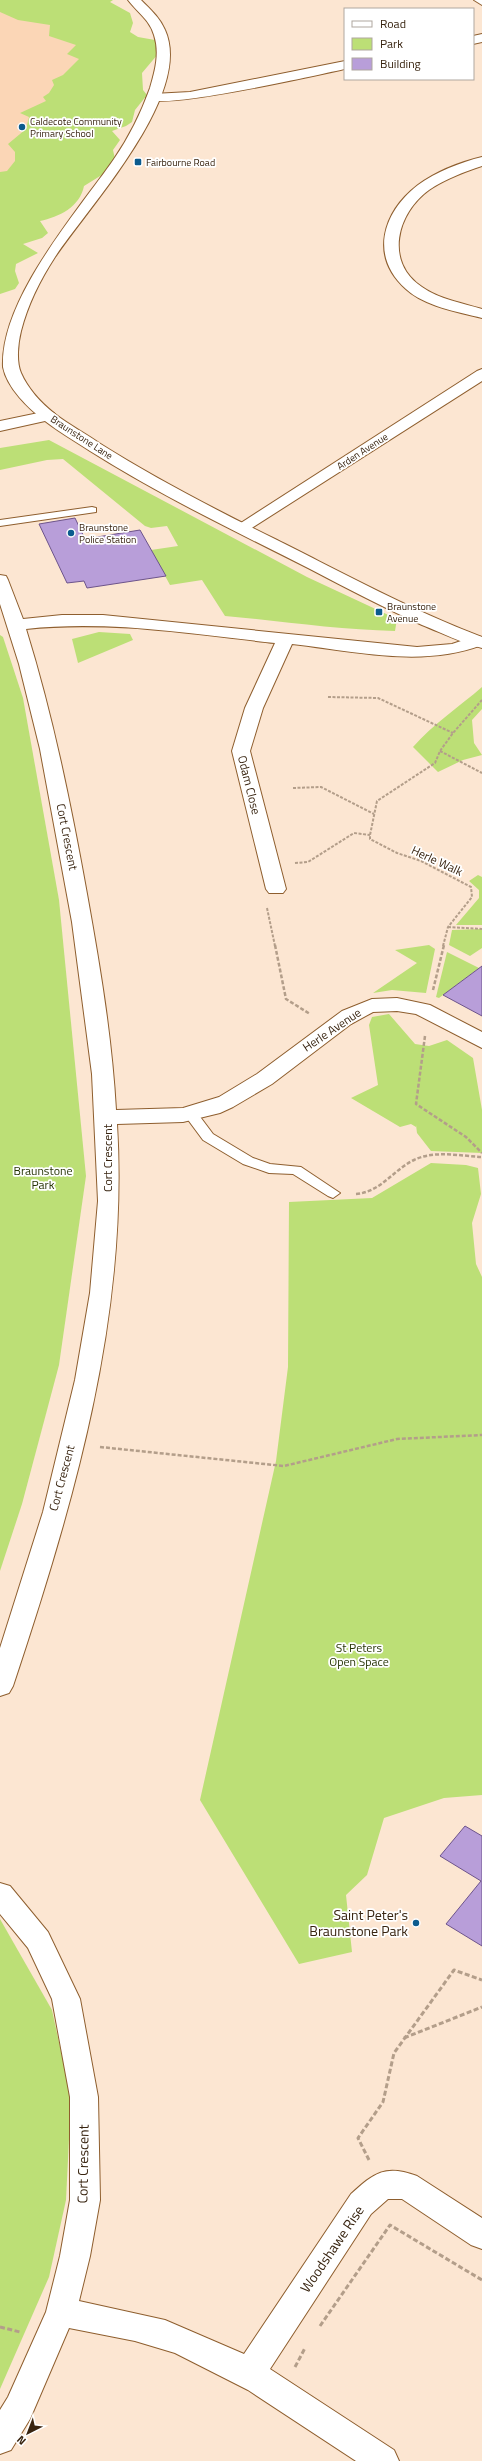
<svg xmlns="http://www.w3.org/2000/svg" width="482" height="2461" viewBox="0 0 482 2461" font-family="'Titillium Web',sans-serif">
	<rect width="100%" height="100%" fill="#fce6d2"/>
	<!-- built -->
	<polygon fill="#fbd6b6" points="0,0 39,0 89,55 0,199"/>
	<!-- green -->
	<g fill="#bcdf76">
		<path d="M0,0H113L110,2L130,13L133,23L130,32L138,37L155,40L158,44V54L142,73L143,90L147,95L135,110L132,122L126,126L112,131L120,140L113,150L115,159L105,173L84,186C80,207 59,217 40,221L48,233L42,238L23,244L38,253L16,264L15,271L19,283L15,289L0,294V172L7,171L15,161V152L8,144L26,129L29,117L20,113L46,101L43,97L49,93L54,85L52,80L63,75L79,59L67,54L76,45L49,36L50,25L18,20L0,12Z"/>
		<path d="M49,440L307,577L397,619L395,631C338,630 282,621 225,616L202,580L170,585L151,550L178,546L167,526L151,528L145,526L63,459L47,460L0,470V448Z"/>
		<polygon points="99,632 130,634 133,640 78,663 72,639"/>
		<polygon points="0,635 3,637 23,698 59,900 86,1176 59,1365 22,1504 0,1571"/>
		<path d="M482,687V709L472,720L474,743L482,755L463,760L438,772L413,747C433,724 459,707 482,687Z"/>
		<polygon points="478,875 482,877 482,925 456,925 479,898 479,890 469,881"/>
		<polygon points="482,929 482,948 470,956 449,945 452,930"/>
		<polygon points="429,945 435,949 426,993 392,990 373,993 417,963 395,950"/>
		<polygon points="447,952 479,968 439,998 436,997"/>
		<polygon points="389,1014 415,1044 429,1046 447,1040 473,1058 482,1110 482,1153 431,1151 417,1133 416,1125 416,1127 411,1124 400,1127 351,1098 378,1085 369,1025 372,1017"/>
		<polygon points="431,1163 466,1165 478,1168 481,1194 472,1223 476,1264 482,1277 482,1795 444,1798 384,1818 367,1875 346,1895 352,1952 299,1964 200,1800 276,1461 288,1367 289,1202 372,1198"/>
		<polygon points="0,1919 52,2010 71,2098 66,2200 49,2277 0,2389"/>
	</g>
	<!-- building -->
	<g fill="#b89ed9" stroke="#6d548b">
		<polygon points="75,518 85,539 140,530 166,576 87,588 84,581 67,583 39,524"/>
		<polygon points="482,966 482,1016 443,995"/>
		<polygon points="465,1826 482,1836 482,1946 446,1924 481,1881 440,1856"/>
	</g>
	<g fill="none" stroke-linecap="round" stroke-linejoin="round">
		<defs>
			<g id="service">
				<polygon points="92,507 96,508 96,512 0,526 0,520"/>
				<polygon points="190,1109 195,1110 213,1134 253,1158 270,1164 301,1167 340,1193 333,1198 328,1196 293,1174 269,1173 243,1164 203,1140 183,1113"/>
			</g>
			<g id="minor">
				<polygon points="474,0 482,0 482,5"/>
				<polygon points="482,34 482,42 473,44 473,36"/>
				<path d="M345,61V69C321,74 156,112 146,98L153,94L190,92Z"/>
				<path d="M482,157V166C464,172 445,179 429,190C397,213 384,262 422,287C439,299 462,303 482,309V318C458,312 424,306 406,289C369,256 383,212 418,185C436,172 461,162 482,157Z"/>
				<polygon points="482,369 482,381 247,531 235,531 233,528 477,371"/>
				<polygon points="48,411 54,413 56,416 54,419 0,431 0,421"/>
				<path d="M0,575L6,576L8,580L23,619L62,615H103L417,647L452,644L476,636L482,637V645C422,668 354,651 292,644L263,708L250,751L286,889L283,893H269L266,889L232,751L245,708L275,643C192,634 109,620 26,629C53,716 71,805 87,894C100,966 112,1038 116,1110L183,1108L219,1097L257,1074L342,1011L372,999L397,998L430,1005L482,1032V1048L416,1014L397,1011L373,1012L351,1024L272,1084L233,1107L220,1113L183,1122L117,1124C129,1317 73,1505 13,1686L9,1693L0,1696V1648L43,1512L75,1380L90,1293L98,1201L92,1074L72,922L40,749L19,664L0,604Z"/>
				<path d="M0,1883L10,1886L48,1932L80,1999L98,2097L100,2200L90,2256L79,2301L165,2320L244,2354L351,2194C374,2173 385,2164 417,2176L482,2218V2249L471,2245L402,2199H388L371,2214L270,2369L394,2450L399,2461H356L248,2390L175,2353L135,2341L69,2328L30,2419L11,2450L0,2454V2410L8,2397L46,2312L60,2256L70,2200V2097L52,1999L28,1948L0,1914Z"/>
			</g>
			<path id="tertiary" d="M128,0H141C150,9 160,18 165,30C194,94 89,206 55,257C40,280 28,304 21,331C18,343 16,361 21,373C28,389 41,403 55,414C69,425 85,433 99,443C156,479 216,510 277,540C345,574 411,610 482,637V648C462,643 442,633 422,625C385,608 348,589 312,570C237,532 161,496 90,451C75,441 59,432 45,421C29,409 7,388 3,367C0,299 78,211 114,159C129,137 141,113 150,88C155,71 160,53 154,35C150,20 137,12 128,0Z"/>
		</defs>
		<!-- service casing -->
		<use href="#service" stroke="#8e5e2e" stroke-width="2"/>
		<!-- minor casing -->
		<use href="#minor" stroke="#8e5e2e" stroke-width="2"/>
		<!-- tertiary casing -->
		<use href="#tertiary" stroke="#8e5e2e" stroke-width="2"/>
		<!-- path-far2 -->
		<g stroke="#b39e8a" stroke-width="2" stroke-dasharray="3 1.5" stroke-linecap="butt">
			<polyline points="328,697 378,698 453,733"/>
			<polyline points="440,751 482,773"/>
			<polyline points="293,788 321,787 374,814"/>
			<polyline points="295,863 308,862 354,833 370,835"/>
			<polyline points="267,908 275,946"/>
			<polyline points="448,927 482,929"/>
			<polyline points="443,946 448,927 472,897 471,887 421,861 397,853 370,839 370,835 377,801 435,763 440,751 453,733 482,700"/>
		</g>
		<!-- path-far1 -->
		<g stroke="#b39e8a" stroke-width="2.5" stroke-dasharray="4 2" stroke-linecap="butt">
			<polyline points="275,945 286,999 310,1014"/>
			<polyline points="433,990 444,945"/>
			<polyline points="425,1036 416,1104 466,1137 482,1153"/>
			<path d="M356,1194C381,1192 393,1170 414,1160C434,1150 461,1156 482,1157"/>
			<polyline points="100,1447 284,1466 397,1439 482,1435"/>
		</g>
		<!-- path -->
		<g stroke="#b39e8a" stroke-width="3" stroke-dasharray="5 2.5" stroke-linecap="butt">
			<polyline points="404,2038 482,2007"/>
			<polyline points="369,2160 358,2138 383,2102 394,2053 454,1970 482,1980"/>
			<polyline points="320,2326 390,2225 482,2280"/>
			<polyline points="0,2327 20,2332"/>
			<polyline points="295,2367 305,2348"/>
		</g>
		<!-- service -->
		<use href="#service" fill="#fff" fill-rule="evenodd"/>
		<!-- minor -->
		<use href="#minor" fill="#fff" fill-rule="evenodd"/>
		<!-- tertiary -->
		<use href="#tertiary" fill="#fff" fill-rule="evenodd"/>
	</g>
	<!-- markers -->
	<g fill="#0b5b8e" stroke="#fff" stroke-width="1.5">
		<circle cx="22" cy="127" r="4"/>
		<rect x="134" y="158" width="8" height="8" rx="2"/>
		<circle cx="71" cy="533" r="4"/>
		<rect x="375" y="608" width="8" height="8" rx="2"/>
		<circle cx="416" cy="1923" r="4"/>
	</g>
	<g text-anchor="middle" stroke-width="3.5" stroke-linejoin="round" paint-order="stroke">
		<!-- far-poi labels -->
		<g font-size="10" fill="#382410" stroke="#fff" text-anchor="start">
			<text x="30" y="125">Caldecote Community<tspan x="30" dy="12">Primary School</tspan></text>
			<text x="146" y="166">Fairbourne Road</text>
			<text x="79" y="531">Braunstone<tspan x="79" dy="12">Police Station</tspan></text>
			<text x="387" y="610">Braunstone<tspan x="387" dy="12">Avenue</tspan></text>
		</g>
		<!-- far-street labels -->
		<g font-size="10" fill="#382410" stroke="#fff">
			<text transform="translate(82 437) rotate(33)" y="4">Braunstone Lane</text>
			<text transform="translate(362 451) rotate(-33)" y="4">Arden Avenue</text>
		</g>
		<!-- street labels -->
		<g font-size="12" fill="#382410" stroke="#fff">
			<text transform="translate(249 785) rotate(76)" y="4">Odam Close</text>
			<text transform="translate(67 837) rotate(79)" y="4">Cort Crescent</text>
			<text transform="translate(437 861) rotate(25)" y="4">Herle Walk</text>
			<text transform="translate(332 1030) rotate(-34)" y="4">Herle Avenue</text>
			<text transform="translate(108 1158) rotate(-90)" y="4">Cort Crescent</text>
			<text transform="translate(62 1478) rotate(-75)" y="4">Cort Crescent</text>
		</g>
		<!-- park labels -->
		<g font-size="12" fill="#273406" stroke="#fff">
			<text x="43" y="1175">Braunstone<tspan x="43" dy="14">Park</tspan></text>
			<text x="359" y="1652">St Peters<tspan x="359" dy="14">Open Space</tspan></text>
		</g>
		<!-- near-poi labels -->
		<g font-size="14" fill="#382410" stroke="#fff" text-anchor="end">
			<text x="408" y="1920">Saint Peter's<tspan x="408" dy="16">Braunstone Park</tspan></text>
		</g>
		<!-- near-street labels -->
		<g font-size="14" fill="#382410" stroke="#fff">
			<text transform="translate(83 2164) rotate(-89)" y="5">Cort Crescent</text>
			<text transform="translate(332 2249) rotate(-56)" y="5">Woodshawe Rise</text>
		</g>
	</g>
	<!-- legend -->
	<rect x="344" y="8" width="130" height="72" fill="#ffffff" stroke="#afa79f"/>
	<rect x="352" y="21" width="20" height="6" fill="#ffffff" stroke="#afa79f"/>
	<text x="380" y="28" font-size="12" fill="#382410">Road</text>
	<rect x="352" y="38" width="20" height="12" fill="#bcdf76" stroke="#afa79f"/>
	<text x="380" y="48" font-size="12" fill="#382410">Park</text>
	<rect x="352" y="58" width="20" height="12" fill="#b89ed9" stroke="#afa79f"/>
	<text x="380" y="68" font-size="12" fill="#382410">Building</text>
	<!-- north arrow -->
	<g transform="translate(28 2433) rotate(222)" stroke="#ffffff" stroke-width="3" paint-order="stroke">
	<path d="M0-3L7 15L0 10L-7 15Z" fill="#382410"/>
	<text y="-6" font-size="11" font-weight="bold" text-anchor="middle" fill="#382410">N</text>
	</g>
</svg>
